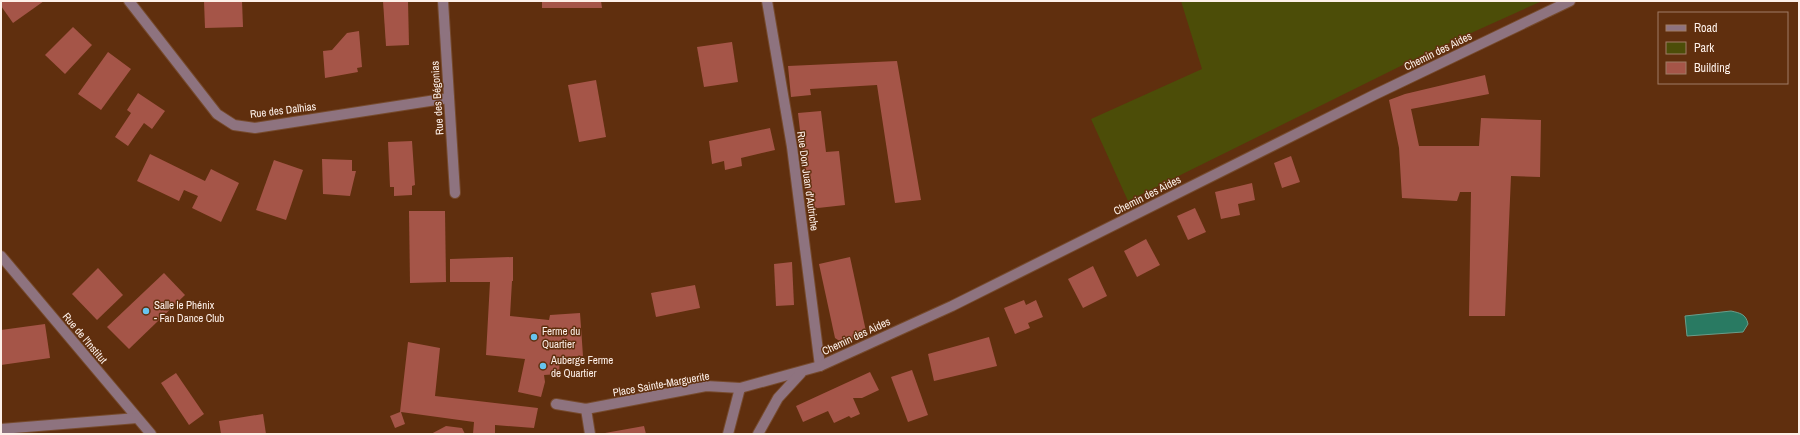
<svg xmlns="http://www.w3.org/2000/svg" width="1800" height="435" viewBox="0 0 1800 435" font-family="'Archivo Narrow',sans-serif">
	<rect width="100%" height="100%" fill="#602f0e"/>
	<!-- green -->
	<polygon fill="#4c4d08" points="1181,1 1542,1 1429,52 1128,201 1091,119 1202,69"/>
	<!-- water -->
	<path fill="#297a62" stroke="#699d8a" d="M1731,311C1740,313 1746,314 1748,324L1743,332L1687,336L1685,316Z"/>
	<!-- building -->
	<g fill="#a55548">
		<polygon points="1,1 44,1 13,23 1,6"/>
		<polygon points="204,1 242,1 243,27 205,28"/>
		<polygon points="383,1 408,1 409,45 386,46"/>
		<polygon points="542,1 601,1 602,8 542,8"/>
		<polygon points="73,27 92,45 65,74 45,55"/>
		<polygon points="359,31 362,67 357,68 358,72 325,78 323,51 332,50 347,33"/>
		<polygon points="732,42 738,82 704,87 697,47"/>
		<polygon points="108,52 131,69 101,110 78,94"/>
		<polygon points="897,61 921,200 895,203 877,85 810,89 811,95 791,97 788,66"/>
		<polygon points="1485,75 1489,94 1411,109 1419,146 1479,146 1481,118 1541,120 1540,177 1511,176 1505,316 1469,316 1471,192 1460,192 1457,201 1402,198 1399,148 1389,100 1405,94"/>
		<polygon points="596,80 606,137 579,142 568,85"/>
		<polygon points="138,93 165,111 152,129 144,123 128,146 115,137 131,113 127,110"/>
		<polygon points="821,111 826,152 839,151 845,205 809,209 798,113"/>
		<polygon points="770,128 775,150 741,158 742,166 725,170 724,161 712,164 709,141"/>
		<polygon points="412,141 415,185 412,186 412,195 394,196 394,187 390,187 388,142"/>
		<polygon points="150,154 205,181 211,169 239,183 221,222 192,208 198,196 184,190 179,201 137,181"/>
		<polygon points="1291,156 1300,182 1282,188 1274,163"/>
		<polygon points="322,159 352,160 352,171 356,171 350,196 323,194"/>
		<polygon points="274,160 303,170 286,220 256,210"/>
		<polygon points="1252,183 1255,200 1238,204 1240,215 1221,219 1215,192"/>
		<polygon points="1195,208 1206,232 1188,240 1177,216"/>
		<polygon points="409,211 445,211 446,282 410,283"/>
		<polygon points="1146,239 1160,265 1137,277 1124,251"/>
		<polygon points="513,257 513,281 512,281 510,316 549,320 550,315 580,313 583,356 560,357 559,374 544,375 545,382 541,397 518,392 525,359 486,355 490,282 450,282 450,259"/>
		<polygon points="850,257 867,336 841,342 835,338 819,264"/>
		<polygon points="792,262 794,305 776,306 774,264"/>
		<polygon points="1093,266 1107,296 1083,308 1068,279"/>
		<polygon points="98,268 123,295 97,320 72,294"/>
		<polygon points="164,273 185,295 129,349 107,327"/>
		<polygon points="695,285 700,308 656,317 651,293"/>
		<polygon points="1024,300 1026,305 1036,300 1043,317 1028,323 1030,328 1015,334 1004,308"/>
		<polygon points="45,324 50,358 1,365 1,330"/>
		<polygon points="989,337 997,366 934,381 928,354"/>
		<polygon points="408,342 440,348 435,396 538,408 534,428 495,425 495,434 473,434 474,422 401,412 405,424 395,428 390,416 400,412"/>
		<polygon points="912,370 928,415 908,422 891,377"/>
		<polygon points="870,372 879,390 862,398 853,398 860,414 851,418 849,416 834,423 828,411 803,422 796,406"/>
		<polygon points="176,373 204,414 189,425 161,383"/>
		<polygon points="263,414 266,434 221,434 219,421"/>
		<polygon points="446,426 462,428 465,434 431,434"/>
		<polygon points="644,426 646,434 605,434 605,433"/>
	</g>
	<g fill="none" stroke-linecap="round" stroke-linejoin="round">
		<defs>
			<g id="minor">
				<polyline points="129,1 217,114 234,125 255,128 449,98"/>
				<polyline points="443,1 455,193"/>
				<polyline points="767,1 792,147 820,366"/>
				<polyline points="1,256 151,434"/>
				<polyline points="556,404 586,409 706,386 740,388 820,366 952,306 1374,95 1570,1"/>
				<polyline points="586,409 590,434"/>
				<polyline points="1,429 137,418"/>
				<polyline points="728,434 740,388"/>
				<polyline points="758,434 778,398 801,373"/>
			</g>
		</defs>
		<!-- minor casing -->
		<use href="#minor" stroke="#764a2d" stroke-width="12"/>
		<!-- minor -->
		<use href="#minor" stroke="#8e737f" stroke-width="10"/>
	</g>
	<!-- markers -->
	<g fill="#67c4ef" stroke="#602f0e" stroke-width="1.5">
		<circle cx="146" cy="311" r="4"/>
		<circle cx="534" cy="337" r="4"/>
		<circle cx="543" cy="366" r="4"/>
	</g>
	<g text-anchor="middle" stroke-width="3" stroke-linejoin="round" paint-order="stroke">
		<!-- street labels -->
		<g font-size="11" fill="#fdf0e9" stroke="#602f0e">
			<text transform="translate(1438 51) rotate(-26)" y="4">Chemin des Aides</text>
			<text transform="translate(437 98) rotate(-94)" y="4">Rue des Bégonias</text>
			<text transform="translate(283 110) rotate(-7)" y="4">Rue des Dalhias</text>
			<text transform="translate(808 181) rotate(82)" y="4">Rue Don Juan d'Autriche</text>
			<text transform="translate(1147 195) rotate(-27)" y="4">Chemin des Aides</text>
			<text transform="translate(856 336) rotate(-25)" y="4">Chemin des Aides</text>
			<text transform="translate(85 338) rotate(50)" y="4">Rue de l'Institut</text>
			<text transform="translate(661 384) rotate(-10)" y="4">Place Sainte-Marguerite</text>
		</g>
		<!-- poi labels -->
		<g font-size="11" fill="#fdf0e9" stroke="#602f0e" text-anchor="start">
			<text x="154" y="309">Salle le Phénix<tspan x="154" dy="13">- Fan Dance Club</tspan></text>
			<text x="542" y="335">Ferme du<tspan x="542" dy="13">Quartier</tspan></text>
			<text x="551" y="364">Auberge Ferme<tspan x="551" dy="13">de Quartier</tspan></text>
		</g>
	</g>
	<!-- border -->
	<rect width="1800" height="435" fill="none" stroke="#fdf0e9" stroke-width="4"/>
	<!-- legend -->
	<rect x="1658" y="12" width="130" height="72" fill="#602f0e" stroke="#9f7c66"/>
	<rect x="1666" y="25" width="20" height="6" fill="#8e737f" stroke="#9f7c66"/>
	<text x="1694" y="32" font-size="12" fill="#fdf0e9">Road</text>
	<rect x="1666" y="42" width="20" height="12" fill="#4c4d08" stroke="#9f7c66"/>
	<text x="1694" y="52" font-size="12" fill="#fdf0e9">Park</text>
	<rect x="1666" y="62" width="20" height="12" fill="#a55548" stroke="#9f7c66"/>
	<text x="1694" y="72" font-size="12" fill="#fdf0e9">Building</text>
</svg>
